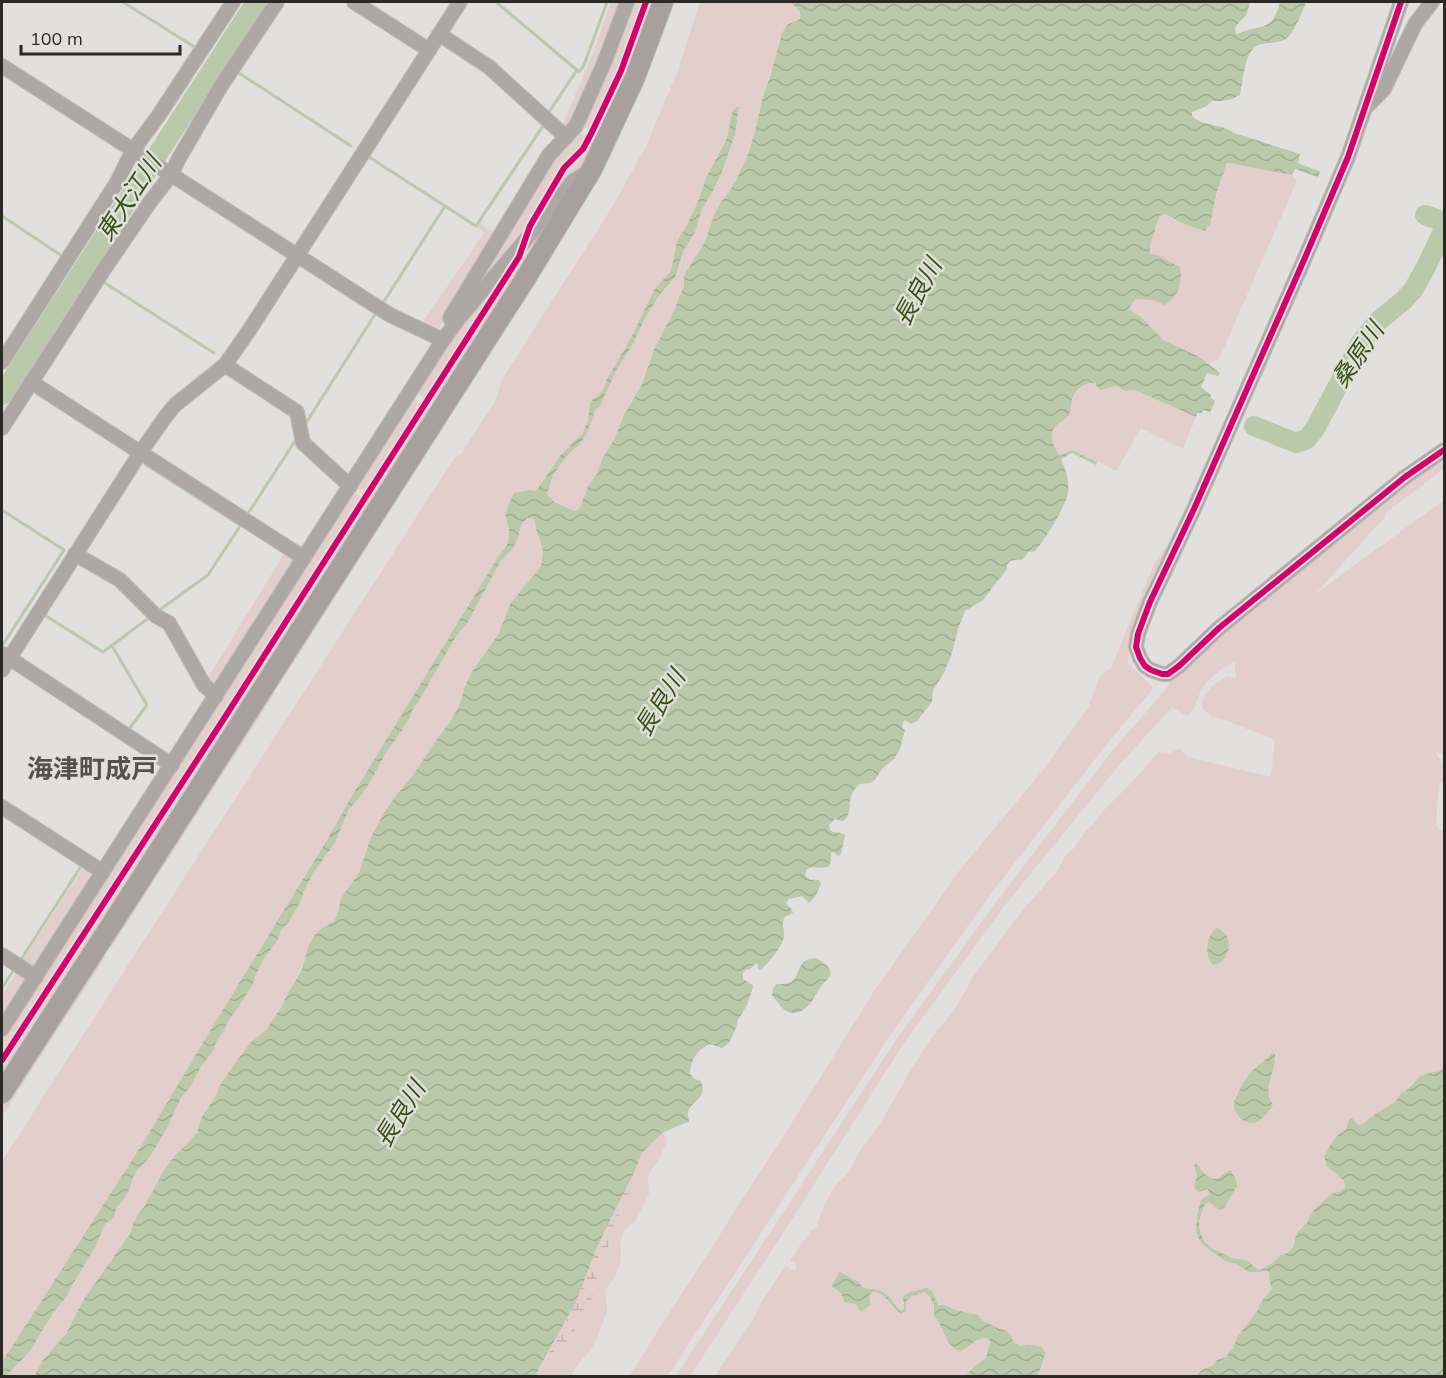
<svg xmlns="http://www.w3.org/2000/svg" width="1446" height="1378" viewBox="0 0 1446 1378" font-family="Mulish,'Noto Sans JP',sans-serif">
	<defs>
		<pattern id="wetland-marsh" width="20" height="14" patternUnits="userSpaceOnUse" patternTransform="scale(1.5)"><rect width="20" height="14" fill="#e2cecb"/><path d="M1 5h8M5 5V1M11 12h8M15 12V8" fill="none" stroke="#c2b1ae"/></pattern>
		<pattern id="water-waves" width="16" height="10" patternUnits="userSpaceOnUse" patternTransform="scale(1.5)"><rect width="16" height="10" fill="#bac9aa"/><path d="M0 5q4-4 8 0t8 0" fill="none" stroke="#a0ad92"/></pattern>
	</defs>
	<rect width="100%" height="100%" fill="#e1e0de"/>
	<!-- green -->
	<g fill="#e2cecb" fill-rule="evenodd">
		<polygon points="611,2 623,2 576,121 567,129 561,128 593,53"/>
		<polygon points="630,2 643,2 619,67 590,130 580,125"/>
		<polygon points="649,2 657,2 602,137 595,133 622,74"/>
		<path d="M700,2H790L797,8L800,16L799,20L787,25L782,33L770,77L764,93L755,131L748,154L736,181L720,204L705,242L684,275V287L678,299L676,307L655,347L642,384L625,415L614,440L602,459L597,474L586,492L580,508L575,511L554,502L547,494L553,475L567,456L581,442L587,433L595,411L600,406L616,371L633,344L644,320L658,297L671,283L678,269L684,250L702,209L712,193L721,174L735,135L739,113L706,178L699,199L688,223L677,241L671,271L654,290L632,336L607,379L604,388L599,395L593,399L588,421L582,434L560,456L536,491L513,496L505,514C511,535 512,539 498,557L350,799L327,840L213,1026L143,1143L2,1362V1161L455,457L461,454L496,400L502,379L611,209L647,144L678,70Z"/>
		<polygon points="578,131 587,136 580,149 562,165 510,250 456,314 553,158 572,141"/>
		<polygon points="592,139 599,142 593,155 574,174 532,228 567,169 586,152"/>
		<path d="M1230,162L1292,175L1297,181L1219,359L1209,364L1198,356L1163,340L1140,316L1133,313L1130,309V306L1136,299L1152,300L1162,304L1149,250C1150,243 1151,240 1154,235C1157,225 1154,218 1165,214L1186,225L1206,231C1214,209 1219,186 1227,163Z"/>
		<polygon points="577,185 437,406 431,402 535,236"/>
		<polygon points="480,223 496,235 439,328 433,330 421,325 484,233 477,227"/>
		<polygon points="513,261 425,399 416,392 459,325"/>
		<path d="M1093,382L1096,383L1097,388L1101,390L1116,386L1125,391L1135,390L1196,417L1183,449L1141,428L1116,471L1072,450L1059,456C1056,450 1050,441 1051,434C1053,425 1061,423 1067,417C1071,413 1070,409 1071,404C1073,393 1082,385 1093,382Z"/>
		<polygon points="412,397 422,404 365,493 355,486"/>
		<polygon points="427,407 433,411 377,499 371,495"/>
		<polygon points="442,417 448,420 280,684 274,681"/>
		<path d="M1444,456V469L1384,514L1385,517L1315,594L1444,500V755L1436,752L1440,760L1444,762V781L1439,783L1436,825L1440,830L1444,831V1068L1440,1071L1429,1073L1414,1082L1396,1101L1368,1119L1363,1124C1342,1126 1330,1139 1324,1160L1344,1181L1345,1187L1341,1191L1331,1194L1313,1211L1307,1222L1301,1227L1296,1236L1293,1247L1289,1252L1280,1256L1271,1264L1262,1269H1257L1246,1260L1232,1258L1212,1248L1204,1241L1200,1232L1199,1221L1205,1204L1209,1202L1219,1210C1225,1204 1237,1190 1236,1183C1236,1179 1234,1176 1233,1172L1228,1170C1204,1188 1212,1170 1195,1165C1193,1170 1198,1174 1197,1180L1204,1190L1207,1189L1210,1194L1208,1196L1201,1200L1197,1216L1196,1231L1203,1245L1227,1262L1236,1264L1250,1272H1260L1266,1270L1270,1276L1269,1282L1271,1290L1261,1302L1259,1308L1252,1318L1238,1336L1233,1348L1227,1353V1357L1217,1360L1213,1365L1206,1367L1198,1374V1376H1036L1041,1368L1044,1349C1037,1343 1028,1346 1020,1346L1014,1342L1010,1334L1007,1331L997,1328L984,1321L977,1315L956,1310L945,1305H938L932,1291L929,1289L912,1291L902,1302L904,1308L901,1311L889,1297L880,1290L864,1288L859,1282L840,1272L834,1284C837,1291 843,1293 844,1302L856,1304L861,1312L871,1305L869,1294L873,1292C886,1293 890,1304 899,1312L907,1309L906,1301L909,1297L926,1292C935,1303 932,1309 936,1320C937,1323 940,1325 941,1328C946,1338 950,1345 959,1351C970,1348 976,1337 988,1338L991,1342L987,1351V1357L975,1366L965,1376H715L751,1323L761,1303L786,1265L791,1270H795L797,1265L790,1261L792,1257L810,1232L817,1226L819,1218L829,1196L835,1186L847,1174L863,1146L880,1124L913,1066L932,1037L953,1012L973,977L1010,927L1028,904L1059,869L1065,856L1073,849L1086,831L1095,822L1105,809L1133,781L1155,756L1160,752L1170,753L1180,749L1188,757L1271,777L1275,740L1222,719L1212,717L1203,709L1202,705L1203,699L1207,692L1212,686L1227,676L1234,678L1237,676L1235,673V661C1224,668 1211,675 1204,686C1197,695 1197,709 1187,716L1172,707L1120,764L1002,909L902,1046L773,1249L690,1376H676L896,1040L996,902L1112,751L1167,688L1171,680L1176,677L1221,632L1349,527ZM1216,928L1223,931L1229,945L1226,957ZM1269,1054L1276,1058C1274,1075 1263,1089 1273,1104L1270,1111L1264,1116L1235,1097L1252,1071L1266,1060Z"/>
		<polygon points="352,491 362,497 2,1055 2,1036 107,875"/>
		<polygon points="367,500 373,505 2,1080 2,1065"/>
		<polygon points="527,518 534,519 537,533 541,542 543,552 541,566 510,604 498,635 471,673 464,689 460,704 450,722 439,736 413,775 401,789 371,837 359,873 341,898 338,913 334,920 328,925 321,928 282,1006 266,1030 250,1043 224,1079 219,1087 217,1094 201,1117 197,1133 173,1158 164,1170 144,1207 138,1214 133,1224 130,1234 84,1299 66,1334 43,1360 34,1376 6,1376 30,1351 53,1313 68,1295 70,1289 97,1244 103,1228 106,1223 114,1218 116,1208 122,1202 133,1178 139,1168 149,1158 167,1128 181,1098 190,1087 202,1065 214,1050 216,1042 224,1031 229,1020 240,1005 254,982 255,977 263,960 277,941 281,931 290,920 300,903 305,889 313,873 335,843 349,809 360,797 371,781 385,754 409,719 413,709 418,702 455,638 468,622 500,562 514,547 518,538 521,525"/>
		<polygon points="1178,528 1131,644 1128,663 1152,686 1153,689 1109,741 990,895 890,1035 668,1376 629,1376 814,1088 872,994 959,871 1043,770 1088,708 1100,676 1111,668 1154,564"/>
		<polygon points="286,551 296,558 215,686 207,679"/>
		<polygon points="269,689 275,693 111,948 105,944"/>
		<polygon points="85,865 95,872 35,969 21,963"/>
		<polygon points="101,952 106,956 2,1116 2,1104"/>
		<polygon points="18,970 29,979 2,1024 2,996"/>
		<path d="M662,1133L667,1137L666,1144L658,1161L651,1170L648,1178L649,1193L636,1220L624,1231L620,1243L621,1253L620,1263L615,1276L605,1290C605,1296 607,1303 607,1309C605,1319 595,1345 588,1353C581,1361 575,1366 572,1376H535L546,1358L557,1353L577,1326L581,1313L591,1300L598,1271L605,1263L610,1238L618,1219L622,1204L631,1193L633,1175L637,1164L642,1153Z"/>
	</g>
	<!-- wetland -->
	<polygon fill="url(#wetland-marsh)" points="633,1175 631,1193 622,1204 618,1219 610,1238 605,1263 598,1271 591,1300 581,1313 577,1326 570,1337 557,1353 546,1358 576,1302 598,1245 617,1206"/>
	<!-- water -->
	<g fill="url(#water-waves)">
		<path d="M790,2H1250L1247,14L1236,26L1235,31L1237,34C1262,23 1272,33 1280,2H1306C1302,12 1297,26 1290,35C1280,48 1261,38 1252,50C1244,60 1243,82 1240,95L1232,99L1222,101H1212L1207,106L1192,112V116C1204,127 1221,123 1234,133L1300,154L1298,163L1319,171L1320,172L1318,177L1295,169L1292,175L1230,163H1227L1217,192L1210,224L1205,231L1186,225L1165,214L1161,215C1156,222 1156,226 1154,234C1151,242 1149,245 1150,254L1157,255L1180,267C1183,282 1178,297 1165,305L1152,300L1136,299L1130,306V309L1133,313L1140,316L1163,340L1198,356L1220,373L1218,376L1207,373L1201,387L1211,395L1210,397L1214,400L1215,402L1210,412L1203,410L1202,413H1197L1196,417L1135,390L1125,391L1116,386L1101,390L1097,388L1096,383C1087,381 1077,388 1073,397C1070,403 1072,411 1068,416C1063,422 1054,424 1052,433C1050,441 1056,449 1059,456L1072,450L1097,462L1096,465L1072,453L1061,459C1065,469 1070,480 1068,492C1067,504 1044,542 1035,551L1028,552C1021,565 1022,557 1010,561L1007,565V569L983,600L965,611L959,626L951,656L944,673L933,690L932,702L917,721L911,724L905,720L903,723L902,728L905,730L900,749L894,759L882,769L875,780L870,783L860,784C842,799 856,812 843,821L835,819L829,825L830,830L833,832L841,833L845,835L841,854L838,856L834,852L831,853V862L828,867L821,868L812,867L807,869L805,875C809,882 813,879 819,880L821,884L815,897L809,903L802,896L789,899L786,903L792,910L793,913L785,917C780,928 785,927 784,936C783,946 769,962 762,969L760,970L758,968V964H755L750,969L745,970L743,973V979L753,985V987L747,1005L738,1020L736,1028L729,1043L722,1048L710,1044C697,1050 690,1060 690,1074L695,1079L701,1081C708,1099 691,1101 688,1112C687,1114 689,1120 689,1122L685,1123L662,1133L642,1153L633,1175L617,1206L598,1245L576,1302L535,1376H34L43,1360L66,1334L84,1299L130,1234L133,1224L138,1214L144,1207L164,1170L173,1158L197,1133L201,1118L217,1094L219,1087L224,1079L250,1043L266,1030L282,1006L286,997L302,969L309,944L315,935L322,928L328,925L334,921L338,913L341,898L359,873L371,837L383,815L394,798L413,775L439,736L450,722L460,704L464,689L471,673L498,635L510,604L541,566L543,552L541,542L537,533L534,519L527,518L521,525L518,538L514,547L500,562L468,622L455,638L418,702L413,709L409,719L400,733L385,754L371,781L360,797L349,809L335,843L313,873L305,889L300,903L290,920L281,931L277,941L263,960L255,977L254,982L240,1005L229,1020L224,1031L216,1042L214,1050L202,1065L190,1087L181,1098L167,1128L149,1158L139,1168L133,1178L128,1192L122,1202L116,1208L114,1218L106,1223L103,1228L97,1244L70,1289L68,1295L53,1313L30,1351L6,1376H2V1362L143,1143L213,1026L327,840L350,799L498,557L507,545L509,537V529L505,514L514,493L530,490L536,491L560,456L582,434L588,421L590,404L593,399L599,395L604,388L607,379L632,336L654,290L671,271L677,241L688,223L699,199L706,178L727,138L732,113L736,107H739L735,135L721,174L712,193L702,209L695,232L684,250L675,277L658,297L644,320L633,344L616,371L600,406L595,411L587,433L581,442L567,456L553,475L547,494L554,502L575,511L580,508L588,486L597,474L602,459L614,440L624,415L642,384L655,347L676,307L678,299L684,287V275L705,242L714,215L720,204L736,181L748,154L755,131L764,93L770,77L782,33L787,25L800,19C802,12 795,6 790,2Z"/>
		<path d="M1216,928C1235,932 1232,963 1213,965C1204,955 1206,937 1216,928Z"/>
		<path d="M816,958C821,961 828,965 830,970C833,977 825,981 822,985C814,996 809,1013 792,1013C783,1012 777,1001 772,995L773,988L777,984C798,985 794,976 803,962L809,959Z"/>
		<path d="M1271,1053L1275,1054C1277,1071 1261,1089 1273,1104C1272,1109 1260,1123 1254,1123C1245,1124 1234,1114 1234,1106C1234,1096 1247,1076 1254,1069C1261,1062 1265,1062 1271,1053Z"/>
		<path d="M1444,1068V1376H1198V1374L1203,1369L1213,1365L1217,1360L1227,1357L1228,1352L1233,1348L1238,1336L1252,1318L1259,1308L1261,1302L1272,1289C1271,1287 1270,1285 1270,1283C1268,1278 1272,1274 1266,1270L1260,1272H1249L1236,1264L1227,1262L1203,1245L1199,1239L1196,1231L1197,1216L1201,1200L1205,1197L1208,1196L1210,1194L1207,1189L1199,1192C1191,1186 1196,1183 1197,1176L1194,1165L1196,1164C1203,1169 1207,1181 1217,1178C1222,1176 1226,1171 1231,1170L1236,1180L1237,1186L1224,1208L1219,1210L1209,1202L1205,1204L1199,1221L1200,1232L1204,1241L1212,1248L1232,1258L1246,1260L1257,1269H1262L1271,1264L1280,1256L1289,1252L1293,1247L1297,1233L1307,1222L1313,1211L1331,1194L1341,1191L1345,1187L1344,1181L1327,1166L1324,1157C1330,1145 1334,1136 1346,1129L1349,1120L1352,1118L1358,1125L1363,1124L1368,1119L1396,1101L1401,1094L1409,1088L1420,1076L1429,1073L1440,1071Z"/>
		<path d="M840,1272L857,1281L864,1288L880,1290L889,1297L901,1311L904,1308L903,1298L904,1296L910,1292L927,1288L932,1291L938,1305H945L956,1310L977,1315L984,1321L997,1328L1007,1331L1010,1334L1014,1342L1020,1346L1034,1345L1042,1347L1045,1353L1041,1368L1036,1376H965L975,1366L987,1357V1351L991,1342L988,1338C978,1337 970,1346 961,1351L956,1350L948,1342L940,1325L934,1316V1306L930,1297L925,1292L912,1296L906,1301V1311L901,1313C890,1307 887,1293 873,1292L869,1295L871,1305L861,1312L856,1304L846,1303L844,1302C843,1294 839,1290 832,1287C832,1283 837,1280 838,1273Z"/>
	</g>
	<g fill="none" stroke-linecap="round" stroke-linejoin="round">
		<!-- stream -->
		<g stroke="#bac9aa" stroke-width="3">
			<polyline points="123,2 196,48"/>
			<polyline points="496,2 577,70"/>
			<polyline points="218,60 229,67"/>
			<polyline points="239,73 351,146"/>
			<polyline points="547,115 577,70 579,72 584,65 607,2"/>
			<polyline points="369,157 476,226 543,126"/>
			<polyline points="2,216 62,256"/>
			<polyline points="105,283 214,353"/>
			<polyline points="383,303 445,206"/>
			<polyline points="304,426 376,313"/>
			<polyline points="145,464 240,525"/>
			<polyline points="2,510 64,550 2,646"/>
			<polyline points="247,515 297,438"/>
			<polyline points="158,611 208,575 242,523"/>
			<polyline points="46,616 103,652 150,617"/>
			<polyline points="112,646 147,705 129,729"/>
			<polyline points="18,960 20,961 80,868"/>
			<polyline points="2,988 13,971"/>
		</g>
		<!-- river -->
		<g stroke="#bac9aa" stroke-width="20">
			<polyline points="1425,215 1444,222"/>
			<polyline points="2,395 256,2"/>
			<polyline points="1254,426 1296,443 1307,439 1316,427 1360,344 1367,335 1376,323 1404,300 1413,290 1426,267 1444,229"/>
		</g>
		<defs>
			<g id="minor">
				<polyline points="354,2 429,50"/>
				<polyline points="1401,2 1348,157 1304,260 1194,509 1150,602 1138,634 1136,647 1140,658 1145,666 1151,670 1162,674 1168,674 1179,666 1219,628 1405,477 1444,450"/>
				<polyline points="439,34 489,67 566,137"/>
				<polyline points="2,66 390,315 443,340"/>
				<polyline points="1366,107 1384,89 1415,24 1432,2"/>
				<polyline points="450,318 549,155 576,126 604,63 627,2"/>
				<polyline points="2,362 117,182 133,150 159,115 233,2"/>
				<polyline points="225,365 297,412 303,443 350,486"/>
				<polyline points="31,382 304,558"/>
				<polyline points="2,428 105,268 150,202 171,175 178,160 221,86 277,2"/>
				<polyline points="75,554 120,580 156,616 169,623 204,685 216,696"/>
				<polyline points="3,654 172,765"/>
				<polyline points="2,670 140,453 166,416 175,405 225,365 250,329 460,2"/>
				<polyline points="2,807 103,872"/>
				<polyline points="2,955 36,977"/>
				<polyline points="2,1029 443,340 459,318 523,243 573,181 588,172"/>
			</g>
			<polyline id="primary" points="2,1093 132,893 527,276 592,169 635,77 663,2"/>
		</defs>
		<!-- minor casing -->
		<use href="#minor" stroke="#bcbbba" stroke-width="16"/>
		<!-- primary casing -->
		<use href="#primary" stroke="#bcbbba" stroke-width="22"/>
		<!-- minor -->
		<use href="#minor" stroke="#aea8a4" stroke-width="14"/>
		<!-- primary -->
		<use href="#primary" stroke="#a7a09c" stroke-width="20"/>
		<defs>
			<g id="cycleway">
				<polyline points="1401,2 1348,157 1304,260 1194,509 1150,602 1138,634 1136,647 1140,658 1145,666 1151,670 1162,674 1168,674 1179,666 1219,628 1405,477 1444,450"/>
				<polyline points="2,1060 225,717 519,257 530,226 564,168 583,149 591,134 621,71 646,2"/>
			</g>
		</defs>
		<!-- cycleway casing -->
		<use href="#cycleway" stroke="#e2e0dd" stroke-width="10"/>
		<!-- cycleway -->
		<use href="#cycleway" stroke="#d6006c" stroke-width="6"/>
	</g>
	<g text-anchor="middle" stroke-width="5" stroke-linejoin="round" paint-order="stroke">
		<!-- water labels -->
		<g font-size="24" font-style="italic" fill="#375112" stroke="#e2e0dd">
			<text transform="translate(129 198) rotate(-57)" y="8">東大江川</text>
			<text transform="translate(918 292) rotate(-61)" y="8">長良川</text>
			<text transform="translate(1358 355) rotate(-56)" y="8">桑原川</text>
			<text transform="translate(660 703) rotate(-58)" y="8">長良川</text>
			<text transform="translate(400 1114) rotate(-58)" y="8">長良川</text>
		</g>
		<!-- quarter labels -->
		<g font-size="26" font-weight="bold" fill="#545250" stroke="#e2e0dd">
			<text x="92" y="778">海津町成戸</text>
		</g>
	</g>
	<!-- border -->
	<rect width="1446" height="1378" fill="none" stroke="#2a2928" stroke-width="6"/>
	<!-- scale -->
	<path d="M21 45v9h159v-9" fill="none" stroke="#2a2928" stroke-width="3"/>
	<text x="30" y="45" font-size="18" fill="#2a2928" stroke="#e2e0dd" stroke-width="4.5" paint-order="stroke">100 m</text>
</svg>
